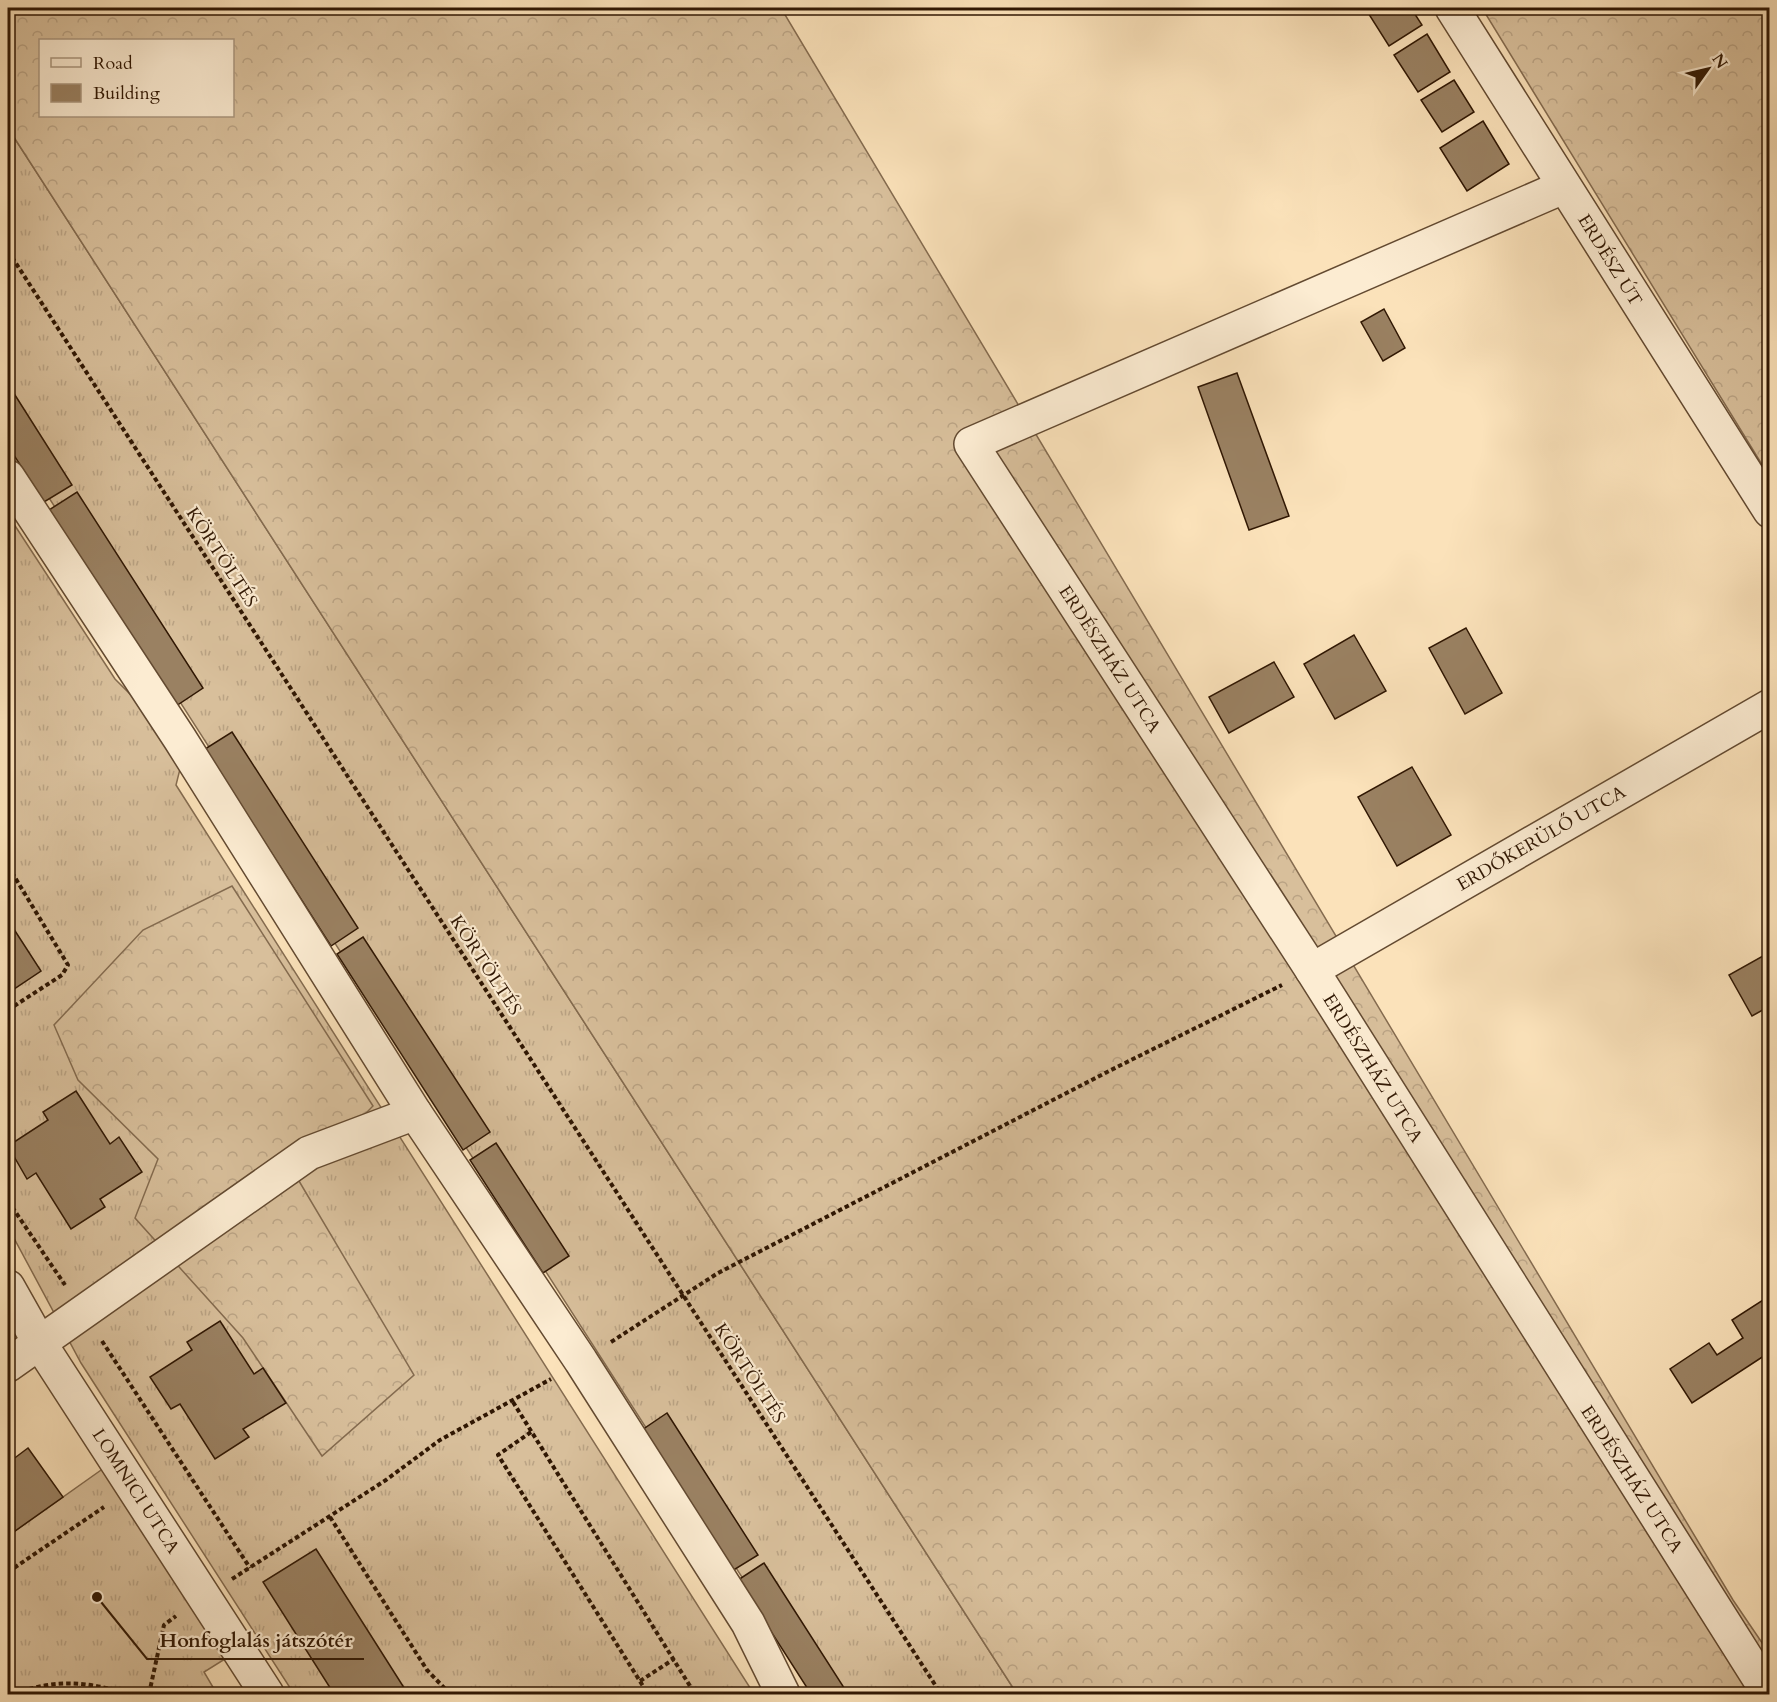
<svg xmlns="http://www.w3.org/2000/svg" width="1777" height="1702" viewBox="0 0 1777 1702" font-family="Cardo,serif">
	<defs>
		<pattern id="grass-tufts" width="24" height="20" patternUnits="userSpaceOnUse" patternTransform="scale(1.5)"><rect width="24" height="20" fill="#d8bf9b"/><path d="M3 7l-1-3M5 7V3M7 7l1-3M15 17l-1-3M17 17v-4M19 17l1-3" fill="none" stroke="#baa384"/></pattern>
		<pattern id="forest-crowns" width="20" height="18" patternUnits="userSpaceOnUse" patternTransform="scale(1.5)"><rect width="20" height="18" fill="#d8bf9b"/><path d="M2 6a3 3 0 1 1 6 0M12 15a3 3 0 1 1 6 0" fill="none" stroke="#baa384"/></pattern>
	</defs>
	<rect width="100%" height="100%" fill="#fbe2ba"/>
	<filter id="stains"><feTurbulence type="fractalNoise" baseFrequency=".00333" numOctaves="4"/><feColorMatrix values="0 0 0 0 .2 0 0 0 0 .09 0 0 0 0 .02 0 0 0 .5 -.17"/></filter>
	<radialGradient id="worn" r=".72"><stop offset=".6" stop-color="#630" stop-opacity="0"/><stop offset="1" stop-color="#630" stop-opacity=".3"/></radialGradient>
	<!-- grass -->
	<g fill="url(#grass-tufts)" stroke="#846b4f" stroke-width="1.5">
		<polygon points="8,128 1017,1694 817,1694 8,434"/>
		<polygon points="8,515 115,679 159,723 182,761 176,785 754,1694 294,1694 81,1363 8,1227"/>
		<polygon points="104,1468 225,1659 204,1672 217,1694 8,1694 8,1536"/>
	</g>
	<!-- forest -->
	<g fill="url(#forest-crowns)" stroke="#846b4f" stroke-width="1.5" fill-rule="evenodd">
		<path d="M8,8H781L1733,1600L1769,1653V1694H1017L8,128ZM40,40H232V116H40Z"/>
		<polygon points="1482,8 1769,8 1769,476"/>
		<polygon points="232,886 373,1106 299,1181 414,1375 322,1456 243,1338 135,1218 158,1159 78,1080 54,1025 143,930"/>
	</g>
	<!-- building -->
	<g fill="#9a8162" stroke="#301703" stroke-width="1.5">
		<polygon points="1365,8 1411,8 1422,25 1389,46"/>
		<polygon points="1427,34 1450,72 1418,92 1394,55"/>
		<polygon points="1454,80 1474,112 1442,132 1421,100"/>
		<polygon points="1483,121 1509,164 1467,191 1440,148"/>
		<polygon points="1384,309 1405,348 1383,361 1361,322"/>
		<polygon points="1237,373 1289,516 1249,530 1198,387"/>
		<polygon points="8,384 72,485 44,502 8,446"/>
		<polygon points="77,492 203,688 176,706 49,510"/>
		<polygon points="1466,628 1502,693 1465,714 1429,648"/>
		<polygon points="1354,635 1386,691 1335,719 1304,664"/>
		<polygon points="1274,662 1294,697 1229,733 1209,697"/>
		<polygon points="232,732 358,928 331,946 205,749"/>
		<polygon points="1412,767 1451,835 1397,866 1358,797"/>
		<polygon points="8,920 41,971 8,993"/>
		<polygon points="363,937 490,1132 463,1150 337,954"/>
		<polygon points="1770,952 1770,1006 1752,1016 1729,975"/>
		<polygon points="76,1091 110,1144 119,1137 142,1172 100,1199 105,1207 71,1229 36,1173 27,1179 8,1146 48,1120 43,1112"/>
		<polygon points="496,1143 569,1256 543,1273 470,1160"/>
		<polygon points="1763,1300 1770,1311 1770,1352 1692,1403 1670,1369 1709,1343 1717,1355 1743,1338 1732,1320"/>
		<polygon points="220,1321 254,1374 263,1368 286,1403 243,1429 249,1437 215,1459 180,1404 171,1409 150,1377 192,1350 187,1342"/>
		<polygon points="667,1413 758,1555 732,1571 642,1430"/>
		<polygon points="28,1448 63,1497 8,1536 8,1463"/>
		<polygon points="316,1549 401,1683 408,1694 334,1694 263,1582"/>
		<polygon points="764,1563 848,1694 811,1694 738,1580"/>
	</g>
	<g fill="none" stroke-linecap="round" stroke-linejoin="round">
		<defs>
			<g id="minor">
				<polyline points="1452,8 1770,511"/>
				<polyline points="1563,187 971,444 1312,970 1769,1694"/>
				<polyline points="8,477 180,739 415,1113 581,1361 748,1623 783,1694"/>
				<polyline points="1312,970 1770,706"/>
				<polyline points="8,1287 39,1342 267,1694"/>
				<polyline points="8,1365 309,1153 415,1113"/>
			</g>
		</defs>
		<!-- minor casing -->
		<use href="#minor" stroke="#634a31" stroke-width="36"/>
		<!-- path -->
		<g stroke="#301703" stroke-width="4" stroke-dasharray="4.5 3" stroke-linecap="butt">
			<polyline points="8,251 941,1694"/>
			<polyline points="8,866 68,965 62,975 8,1010"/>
			<polyline points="8,1201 65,1285"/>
			<polyline points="102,1341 250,1568"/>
			<polyline points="611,1342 718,1273 1111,1070 1282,985"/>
			<polyline points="513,1402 695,1694"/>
			<polyline points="531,1432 498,1455 648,1694"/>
			<polyline points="330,1517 427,1670 450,1694"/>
			<polyline points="8,1572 104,1507"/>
			<polyline points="232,1579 386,1480 440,1440 551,1379"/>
			<polyline points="640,1681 674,1659"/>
			<path d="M15,1694C51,1679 90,1681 126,1694"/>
			<polyline points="149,1694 164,1625 176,1616"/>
		</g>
		<!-- minor -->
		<use href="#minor" stroke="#fcecd2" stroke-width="33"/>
	</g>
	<g text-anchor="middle" stroke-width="4.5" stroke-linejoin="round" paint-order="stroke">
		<!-- street labels -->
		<g font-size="18" fill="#301703" stroke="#fcecd2">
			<text transform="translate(1610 260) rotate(58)" y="6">ERDÉSZ ÚT</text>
			<text transform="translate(222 557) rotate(57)" y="6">KÖRTÖLTÉS</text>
			<text transform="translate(1110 659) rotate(57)" y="6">ERDÉSZHÁZ UTCA</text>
			<text transform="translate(1541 838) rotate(-30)" y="6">ERDŐKERÜLŐ UTCA</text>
			<text transform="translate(486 965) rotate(57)" y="6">KÖRTÖLTÉS</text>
			<text transform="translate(1373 1068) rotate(58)" y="6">ERDÉSZHÁZ UTCA</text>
			<text transform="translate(750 1373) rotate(57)" y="6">KÖRTÖLTÉS</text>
			<text transform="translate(1632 1479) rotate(57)" y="6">ERDÉSZHÁZ UTCA</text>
			<text transform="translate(136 1491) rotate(57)" y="6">LOMNICI UTCA</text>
		</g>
	</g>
	<!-- callouts -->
	<path fill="none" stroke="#301703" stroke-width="2" d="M97 1597L147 1659H364"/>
	<circle fill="#301703" stroke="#fcecd2" stroke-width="2" cx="97" cy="1597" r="6"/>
	<g font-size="20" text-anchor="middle" font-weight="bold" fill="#301703" stroke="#fcecd2" stroke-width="4.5" stroke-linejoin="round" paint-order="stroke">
		<text x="256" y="1647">Honfoglalás játszótér</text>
	</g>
	<!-- margin -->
	<rect width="1777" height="1702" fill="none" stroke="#fbe2ba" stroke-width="30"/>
	<rect x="9" y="9" width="1759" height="1684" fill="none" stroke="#301703" stroke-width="3"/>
	<rect x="15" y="15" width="1747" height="1672" fill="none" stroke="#301703" stroke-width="1.5"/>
	<!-- legend -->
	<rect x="39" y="39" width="195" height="78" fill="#fcecd2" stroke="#aa977f" stroke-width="1.5"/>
	<rect x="51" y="58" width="30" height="9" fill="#fcecd2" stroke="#aa977f" stroke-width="1.5"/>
	<text x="93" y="69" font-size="18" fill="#301703">Road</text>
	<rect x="51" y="84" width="30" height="18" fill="#9a8162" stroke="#aa977f" stroke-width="1.5"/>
	<text x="93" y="99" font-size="18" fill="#301703">Building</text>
	<!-- north arrow -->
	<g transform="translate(1708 69) rotate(56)" stroke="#fcecd2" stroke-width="4.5" paint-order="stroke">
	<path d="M0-4.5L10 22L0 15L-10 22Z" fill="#301703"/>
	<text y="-9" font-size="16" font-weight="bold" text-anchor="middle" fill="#301703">N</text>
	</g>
	<rect width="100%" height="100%" filter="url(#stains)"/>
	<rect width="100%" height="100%" fill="url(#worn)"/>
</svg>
